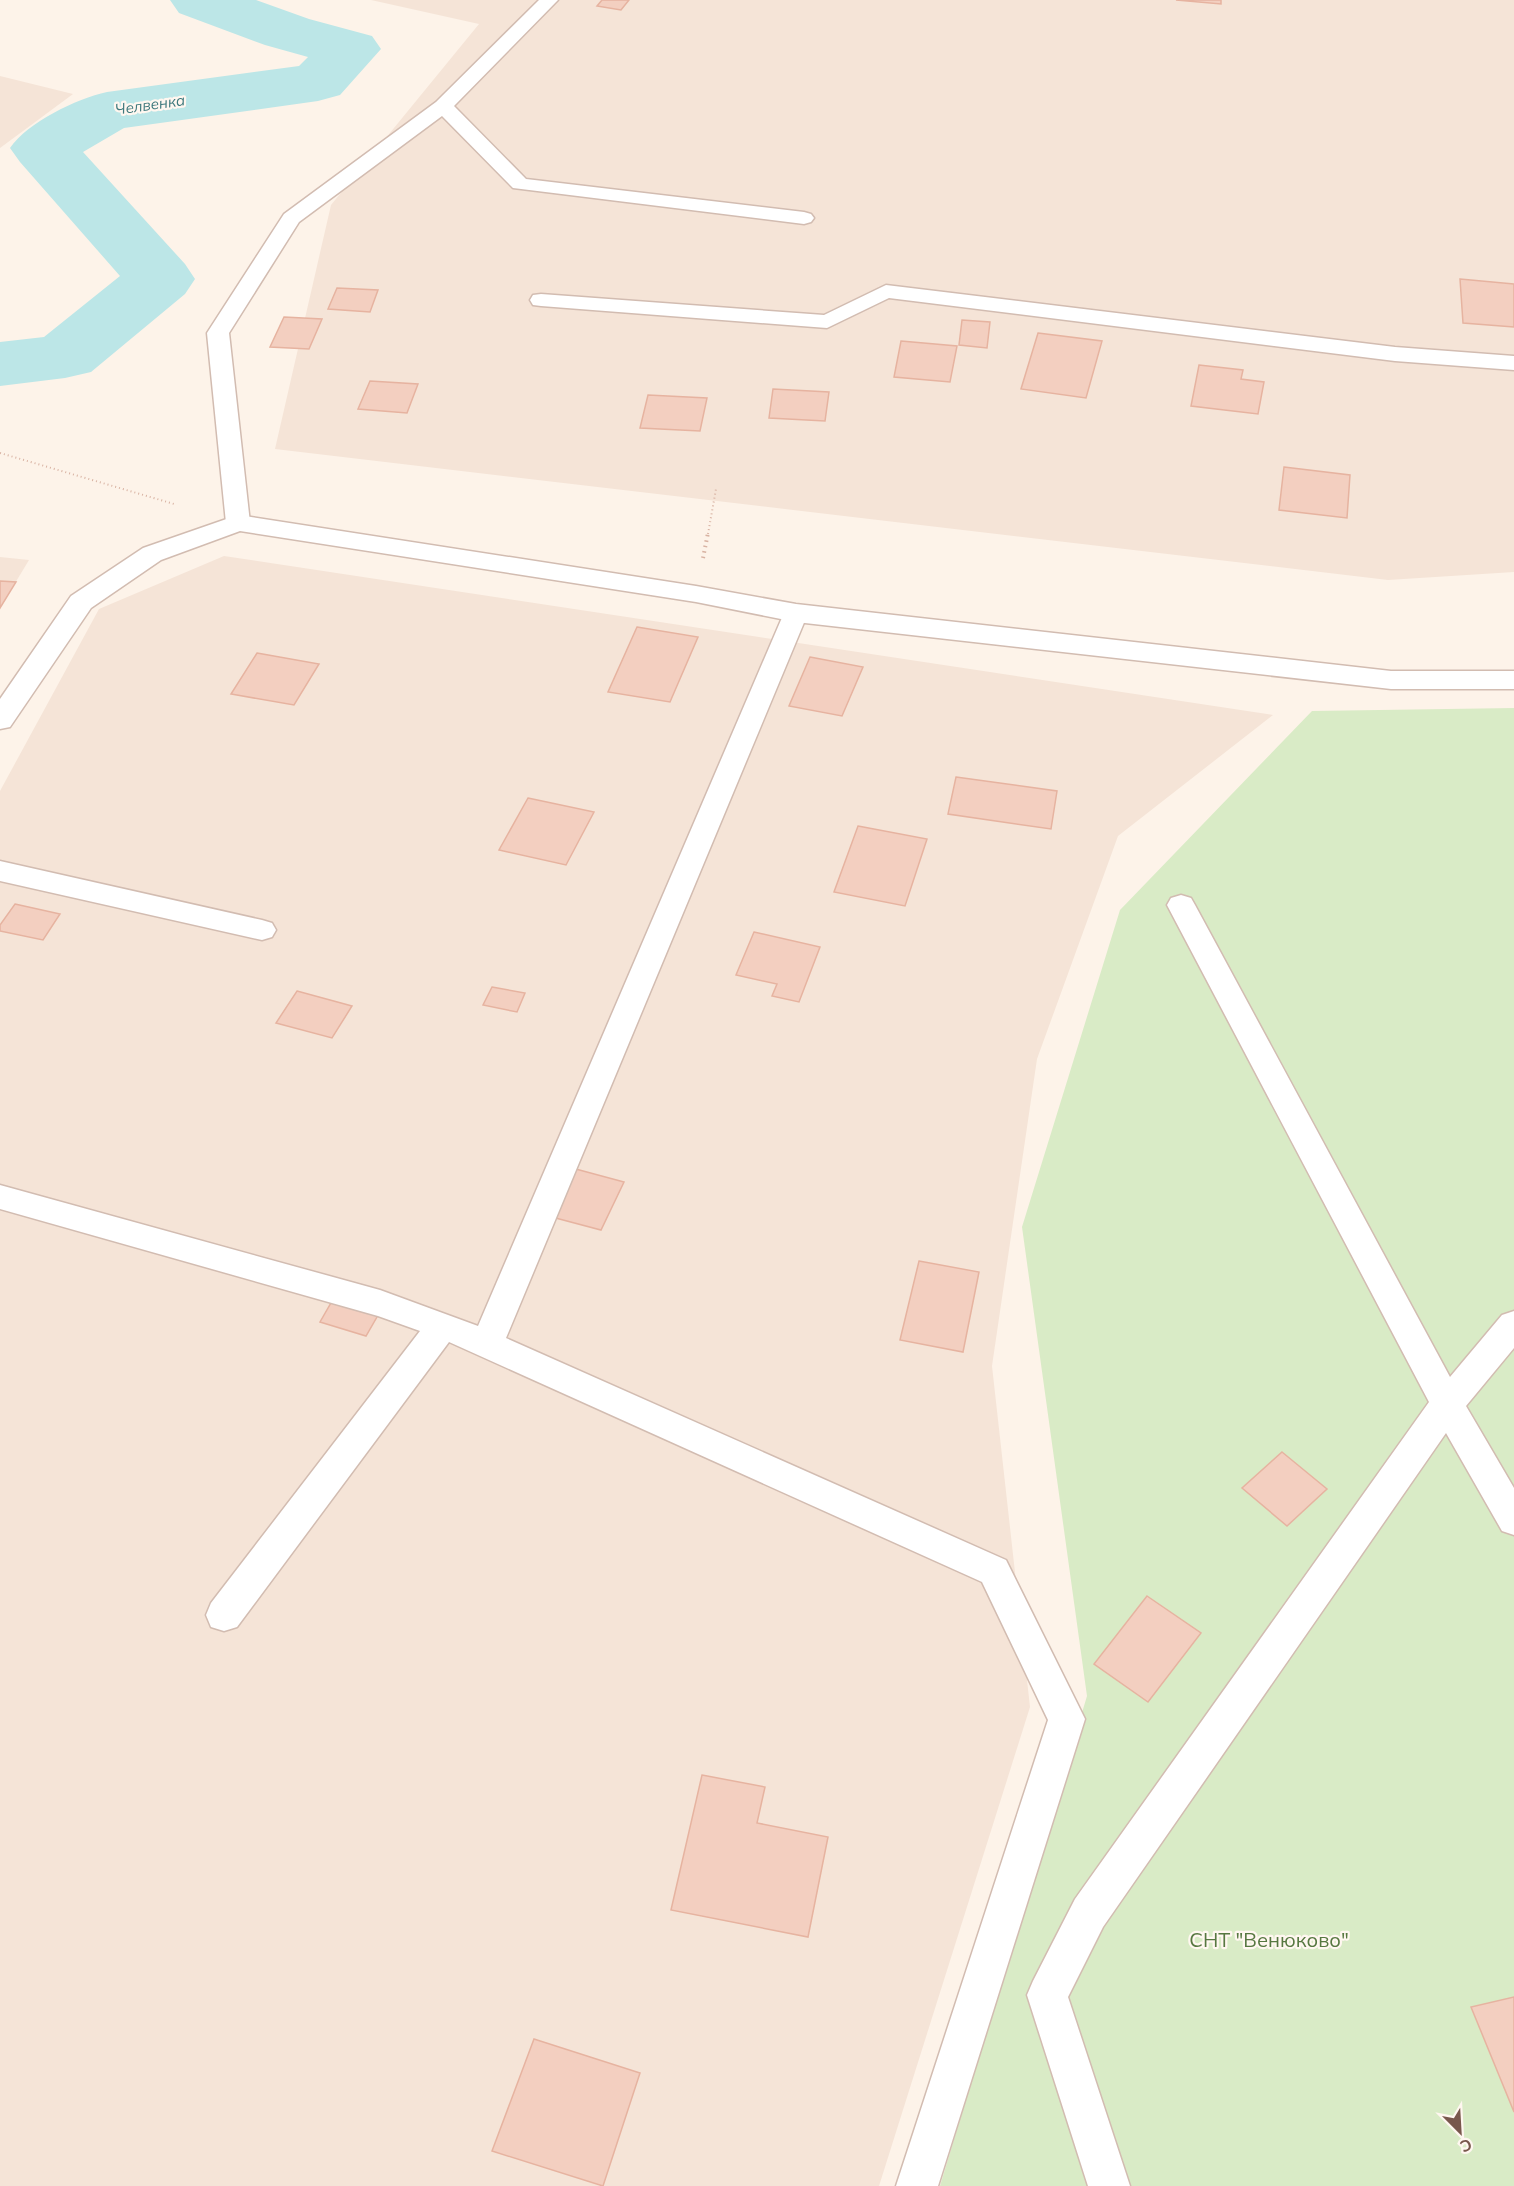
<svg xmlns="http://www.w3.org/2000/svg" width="1514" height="2186" viewBox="0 0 1514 2186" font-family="Mulish,sans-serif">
	<rect width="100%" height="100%" fill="#fdf3e9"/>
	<!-- residential -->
	<g fill="#f5e4d7">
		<polygon points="371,0 1514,0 1514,572 1388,580 275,449 331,205 479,24"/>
		<polygon points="0,76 73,94 0,148"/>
		<polygon points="224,556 1273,715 1118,836 1037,1059 992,1366 1030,1707 879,2186 0,2186 0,791 99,609"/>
		<polygon points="0,557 29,560 0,608"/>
	</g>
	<!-- green -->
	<polygon fill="#d9ebc6" points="1514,708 1514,2186 940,2186 1087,1696 1022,1227 1120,910 1312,711"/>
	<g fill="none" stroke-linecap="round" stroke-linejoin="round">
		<!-- river -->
		<path fill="#bce6e7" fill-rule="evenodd" d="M170,0H256L309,19L372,36L381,49L340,95L318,101L124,128L83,152L185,264L195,279L185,294L91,372L65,378L0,386V342L44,337L120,276L20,162L10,148C28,122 76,99 107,92L299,66L308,57L265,45L179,13Z"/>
	</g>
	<!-- building -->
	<g fill="#f3cfc0" stroke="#e6b3a0" stroke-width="1.5">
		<polygon points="602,0 629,0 621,10 597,6"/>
		<polygon points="1176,0 1221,0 1221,4"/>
		<polygon points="1460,279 1514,284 1514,327 1463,323"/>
		<polygon points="337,288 378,290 370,312 328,309"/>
		<polygon points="284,317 322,319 309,349 270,347"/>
		<polygon points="962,320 990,322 987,348 959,345"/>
		<polygon points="1038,333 1102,341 1086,398 1021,389"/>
		<polygon points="901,341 957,346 950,382 894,377"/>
		<polygon points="1199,365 1243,370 1241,379 1264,382 1258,414 1191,406"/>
		<polygon points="370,381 418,384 407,413 358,409"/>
		<polygon points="773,389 829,392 825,421 769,418"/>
		<polygon points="648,395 707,398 700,431 640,428"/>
		<polygon points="1284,467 1350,475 1347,518 1279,510"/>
		<polygon points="0,581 16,582 0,608"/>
		<polygon points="637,627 698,637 670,702 608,692"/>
		<polygon points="257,653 319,664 294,705 231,694"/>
		<polygon points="810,657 863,667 842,716 789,706"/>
		<polygon points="956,777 1057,791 1051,829 948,814"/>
		<polygon points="528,798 594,812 566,865 499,850"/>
		<polygon points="858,826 927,839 905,906 834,892"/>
		<polygon points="15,904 60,914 43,940 0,931 0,925"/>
		<polygon points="754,932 820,947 799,1002 772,996 777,984 736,975"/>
		<polygon points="492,987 525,993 517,1012 483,1005"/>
		<polygon points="297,991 352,1006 332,1038 276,1023"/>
		<polygon points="572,1168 624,1182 601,1230 548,1216"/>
		<polygon points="919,1261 979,1272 963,1352 900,1340"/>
		<polygon points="335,1296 381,1310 366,1336 320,1322"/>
		<polygon points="1282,1452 1327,1489 1287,1526 1242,1488"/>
		<polygon points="1147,1596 1201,1633 1148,1702 1094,1664"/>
		<polygon points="702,1775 765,1787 757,1823 828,1837 808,1937 671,1910"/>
		<polygon points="1514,1997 1514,2112 1471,2007"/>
		<polygon points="534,2039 640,2073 603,2186 492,2151"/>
	</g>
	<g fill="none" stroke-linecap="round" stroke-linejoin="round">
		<defs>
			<g id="lane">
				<polygon points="539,0 558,0 454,106 526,179 804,212 811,214 814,218 811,222 804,224 513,188 442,116 299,222 229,333 250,523 246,528 230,528 226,523 207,333 284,214 436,102"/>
				<polygon points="886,285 1395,347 1514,356 1514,370 1395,361 889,298 827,328 541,306 533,305 530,300 533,295 541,294 824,315"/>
				<polygon points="796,605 805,607 808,613 506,1338 1006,1560 1085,1719 938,2186 896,2186 1048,1720 982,1582 449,1342 237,1627 224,1631 211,1627 206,1615 211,1603 420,1331 378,1316 0,1209 0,1185 380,1290 478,1326 784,613 787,607"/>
				<polygon points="0,861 262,920 272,923 276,930 272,937 262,940 0,881"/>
				<polygon points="1181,895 1191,898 1195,905 1450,1377 1502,1315 1514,1311 1514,1348 1466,1406 1514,1488 1514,1535 1502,1531 1446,1433 1103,1927 1068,1997 1130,2186 1088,2186 1027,1995 1033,1981 1075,1899 1429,1402 1167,905 1171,898"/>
			</g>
			<polygon id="street" points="238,515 696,586 796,604 1391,671 1514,671 1514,689 1391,689 796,622 696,602 240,531 161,560 91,608 10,727 0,729 0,699 71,596 143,548"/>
		</defs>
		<!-- lane casing -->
		<use href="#lane" stroke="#d2bcb1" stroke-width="3"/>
		<!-- street casing -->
		<use href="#street" stroke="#d2bcb1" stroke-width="3"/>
		<!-- path-far1 -->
		<g stroke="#d8b2a2" stroke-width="2" stroke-dasharray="1 3" stroke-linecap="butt">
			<polyline points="0,453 174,504"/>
			<polyline points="708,534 716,489"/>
		</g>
		<!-- path -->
		<polyline stroke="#d8b2a2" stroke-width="4" stroke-dasharray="1.5 4" stroke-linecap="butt" points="703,558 708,533"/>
		<!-- lane -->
		<use href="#lane" fill="#fff" fill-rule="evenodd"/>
		<!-- street -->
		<use href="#street" fill="#fff" fill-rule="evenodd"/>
	</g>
	<g text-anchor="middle" stroke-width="4.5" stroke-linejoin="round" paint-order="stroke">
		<!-- far-water labels -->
		<g font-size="15" font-style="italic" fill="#3f797d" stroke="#fff7f0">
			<text transform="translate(150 105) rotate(-8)" y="5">Челвенка</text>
		</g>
		<!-- near-park labels -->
		<g font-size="20" fill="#577841" stroke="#fff7f0">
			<text x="1269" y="1947">СНТ "Венюково"</text>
		</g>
	</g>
	<!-- north arrow -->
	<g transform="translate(1460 2132) rotate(156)" stroke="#fff7f0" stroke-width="4.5" paint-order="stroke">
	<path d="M0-4.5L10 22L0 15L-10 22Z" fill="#78574c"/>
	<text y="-9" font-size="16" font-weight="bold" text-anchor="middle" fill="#78574c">С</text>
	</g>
</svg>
